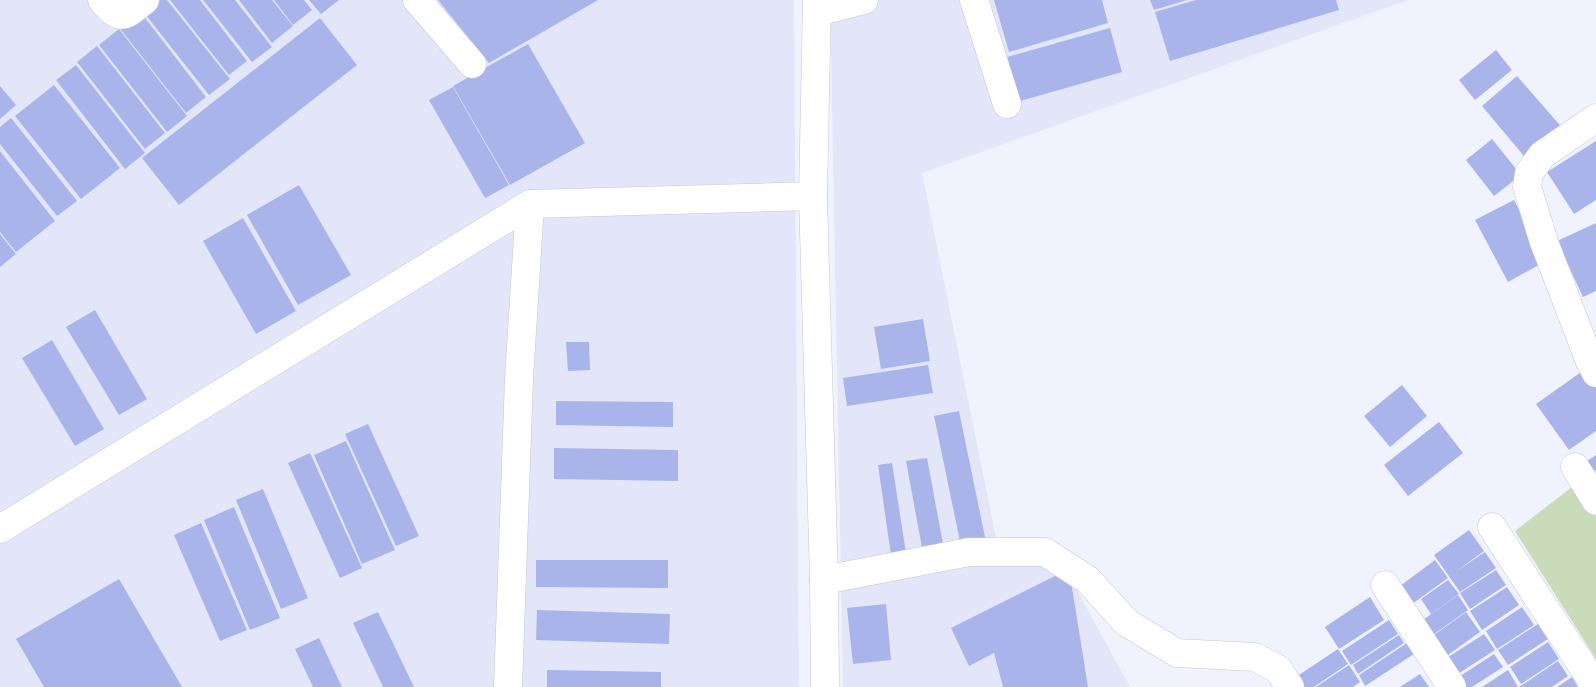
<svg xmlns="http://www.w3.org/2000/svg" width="1596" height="687" viewBox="0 0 1596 687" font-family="'Varela Round',sans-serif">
	<rect width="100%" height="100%" fill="#f0f2fd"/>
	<!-- built -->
	<g fill="#e2e6f8">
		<polygon points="0,0 794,0 799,687 0,687"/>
		<polygon points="830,0 1408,0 922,173 1001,563 1056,552 1130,687 843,687"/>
	</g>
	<!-- green -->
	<polygon fill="#cadbb9" points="1572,487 1589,506 1596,517 1596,659 1515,531"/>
	<!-- building -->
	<g fill="#a9b4ea">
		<polygon points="153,0 167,0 230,79 209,95 141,9"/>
		<polygon points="170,0 200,0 247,61 229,75"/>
		<polygon points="203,0 235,0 272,47 252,62"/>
		<polygon points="239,0 272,0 293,26 272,43"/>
		<polygon points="274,0 304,0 312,10 293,25"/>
		<polygon points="309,0 339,0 321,14"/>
		<polygon points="438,0 598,0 489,63"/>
		<polygon points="994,0 1102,0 1108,23 1009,52"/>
		<polygon points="1150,0 1187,0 1154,10"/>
		<polygon points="1196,0 1336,0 1339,10 1170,61 1155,12"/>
		<polygon points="139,10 206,97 186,113 118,26"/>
		<polygon points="320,18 357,65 179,205 142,158"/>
		<polygon points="1110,28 1122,72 1020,101 1007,57"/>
		<polygon points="119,29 187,116 167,132 99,45"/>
		<polygon points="528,44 585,143 510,185 453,86"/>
		<polygon points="97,46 165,133 145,149 77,62"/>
		<polygon points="1496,50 1512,70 1475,100 1459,80"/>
		<polygon points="76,65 145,153 125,169 56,80"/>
		<polygon points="1517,76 1565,131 1529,162 1482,106"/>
		<polygon points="54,85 120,168 81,199 15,116"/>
		<polygon points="0,86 16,105 0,119"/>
		<polygon points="453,87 509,185 485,198 429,100"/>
		<polygon points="11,118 77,201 57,216 0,144 0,127"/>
		<polygon points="1492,139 1521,175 1494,196 1466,160"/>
		<polygon points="1596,141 1596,200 1574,214 1547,172"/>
		<polygon points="0,151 55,221 16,252 0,232"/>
		<polygon points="299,185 351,275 298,305 247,215"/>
		<polygon points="1514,200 1546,261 1508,282 1475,220"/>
		<polygon points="243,218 296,311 256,334 203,241"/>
		<polygon points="1596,223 1596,291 1583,297 1557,241"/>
		<polygon points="0,234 16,254 0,267"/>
		<polygon points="95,310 147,399 119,415 66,327"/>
		<polygon points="923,319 930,361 881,369 874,327"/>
		<polygon points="52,340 104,429 75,446 22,358"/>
		<polygon points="566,342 589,342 590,370 568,371"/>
		<polygon points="928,365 933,393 847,406 843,378"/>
		<polygon points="1584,370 1596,387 1596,431 1569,450 1536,404"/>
		<polygon points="1402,385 1427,416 1390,447 1364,416"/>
		<polygon points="556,401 673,402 673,427 556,425"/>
		<polygon points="959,411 986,542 961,546 934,416"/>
		<polygon points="1439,422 1463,453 1408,496 1384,465"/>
		<polygon points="368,424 419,536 396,546 345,434"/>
		<polygon points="346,441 395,550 362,564 314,455"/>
		<polygon points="554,448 678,450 678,481 554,479"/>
		<polygon points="310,453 362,568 340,578 288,463"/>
		<polygon points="1596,455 1596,470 1591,473 1584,463"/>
		<polygon points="927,458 944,549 923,553 906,461"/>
		<polygon points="892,463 906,553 891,555 878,465"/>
		<polygon points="263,489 308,598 281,609 236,500"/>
		<polygon points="234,507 280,618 250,630 204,520"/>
		<polygon points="201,523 247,630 220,641 174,535"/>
		<polygon points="1469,530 1484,551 1455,572 1485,552 1496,568 1460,592 1434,555"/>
		<polygon points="536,560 668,560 668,588 536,587"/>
		<polygon points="1435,560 1448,578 1412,604 1400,586"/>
		<polygon points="1069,569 1088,687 1003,687 994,653 969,666 951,628"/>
		<polygon points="1496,570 1506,585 1470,609 1460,593"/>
		<polygon points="119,579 182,687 44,687 16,639"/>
		<polygon points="1448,580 1459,594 1431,614 1421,599"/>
		<polygon points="1507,587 1519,605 1482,630 1470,611"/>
		<polygon points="1458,595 1468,610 1430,637 1420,622"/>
		<polygon points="1370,597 1384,620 1339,649 1325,627"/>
		<polygon points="886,604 891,660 853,664 847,608"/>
		<polygon points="1522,607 1534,625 1497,649 1486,631"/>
		<polygon points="537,610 670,614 669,644 536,640"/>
		<polygon points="378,612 414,687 383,687 353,623"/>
		<polygon points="1466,612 1480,632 1441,660 1427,640"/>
		<polygon points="1389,620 1398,634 1351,665 1342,651"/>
		<polygon points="1538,624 1548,639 1508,665 1498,650"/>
		<polygon points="1484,634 1495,650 1453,677 1442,661"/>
		<polygon points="1399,635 1404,643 1358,674 1353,665"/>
		<polygon points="319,638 342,687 313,687 295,649"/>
		<polygon points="1548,642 1559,659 1521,684 1510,667"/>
		<polygon points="1407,643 1414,654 1365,686 1359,675"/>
		<polygon points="1338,649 1348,664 1314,687 1302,687 1296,677"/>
		<polygon points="1494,654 1503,667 1472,687 1455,687 1451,682"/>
		<polygon points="1558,661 1568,676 1552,687 1519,687"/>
		<polygon points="1349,665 1360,682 1353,687 1316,687"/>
		<polygon points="547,670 661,672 661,687 547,687"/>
		<polygon points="1508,670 1518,687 1482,687"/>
		<polygon points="1420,674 1429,687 1400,687"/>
		<polygon points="1572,677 1578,687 1557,687"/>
	</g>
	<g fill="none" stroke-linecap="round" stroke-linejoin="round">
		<defs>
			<g id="minor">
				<path d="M102,0C121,23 125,16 145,0"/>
				<polyline points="417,0 472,64"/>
				<polyline points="817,0 813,196 824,580 825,687"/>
				<polyline points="974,0 1007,104"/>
				<polyline points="817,12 864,0"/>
				<polyline points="1596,118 1542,155 1529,173 1527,187 1544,242 1589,359 1596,373"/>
				<polyline points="1575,467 1596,501"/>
				<polyline points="1492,527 1596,687"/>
				<polyline points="0,529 530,204 813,196"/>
				<polyline points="824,580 969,552 1045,552 1088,580 1127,623 1177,653 1255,657 1278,669 1290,687"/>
				<polyline points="1385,585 1452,687"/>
				<polyline points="508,687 519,379 530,204"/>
			</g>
		</defs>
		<!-- minor casing -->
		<use href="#minor" stroke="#c4c7d1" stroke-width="29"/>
		<!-- minor -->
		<use href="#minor" stroke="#fff" stroke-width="28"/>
	</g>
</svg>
